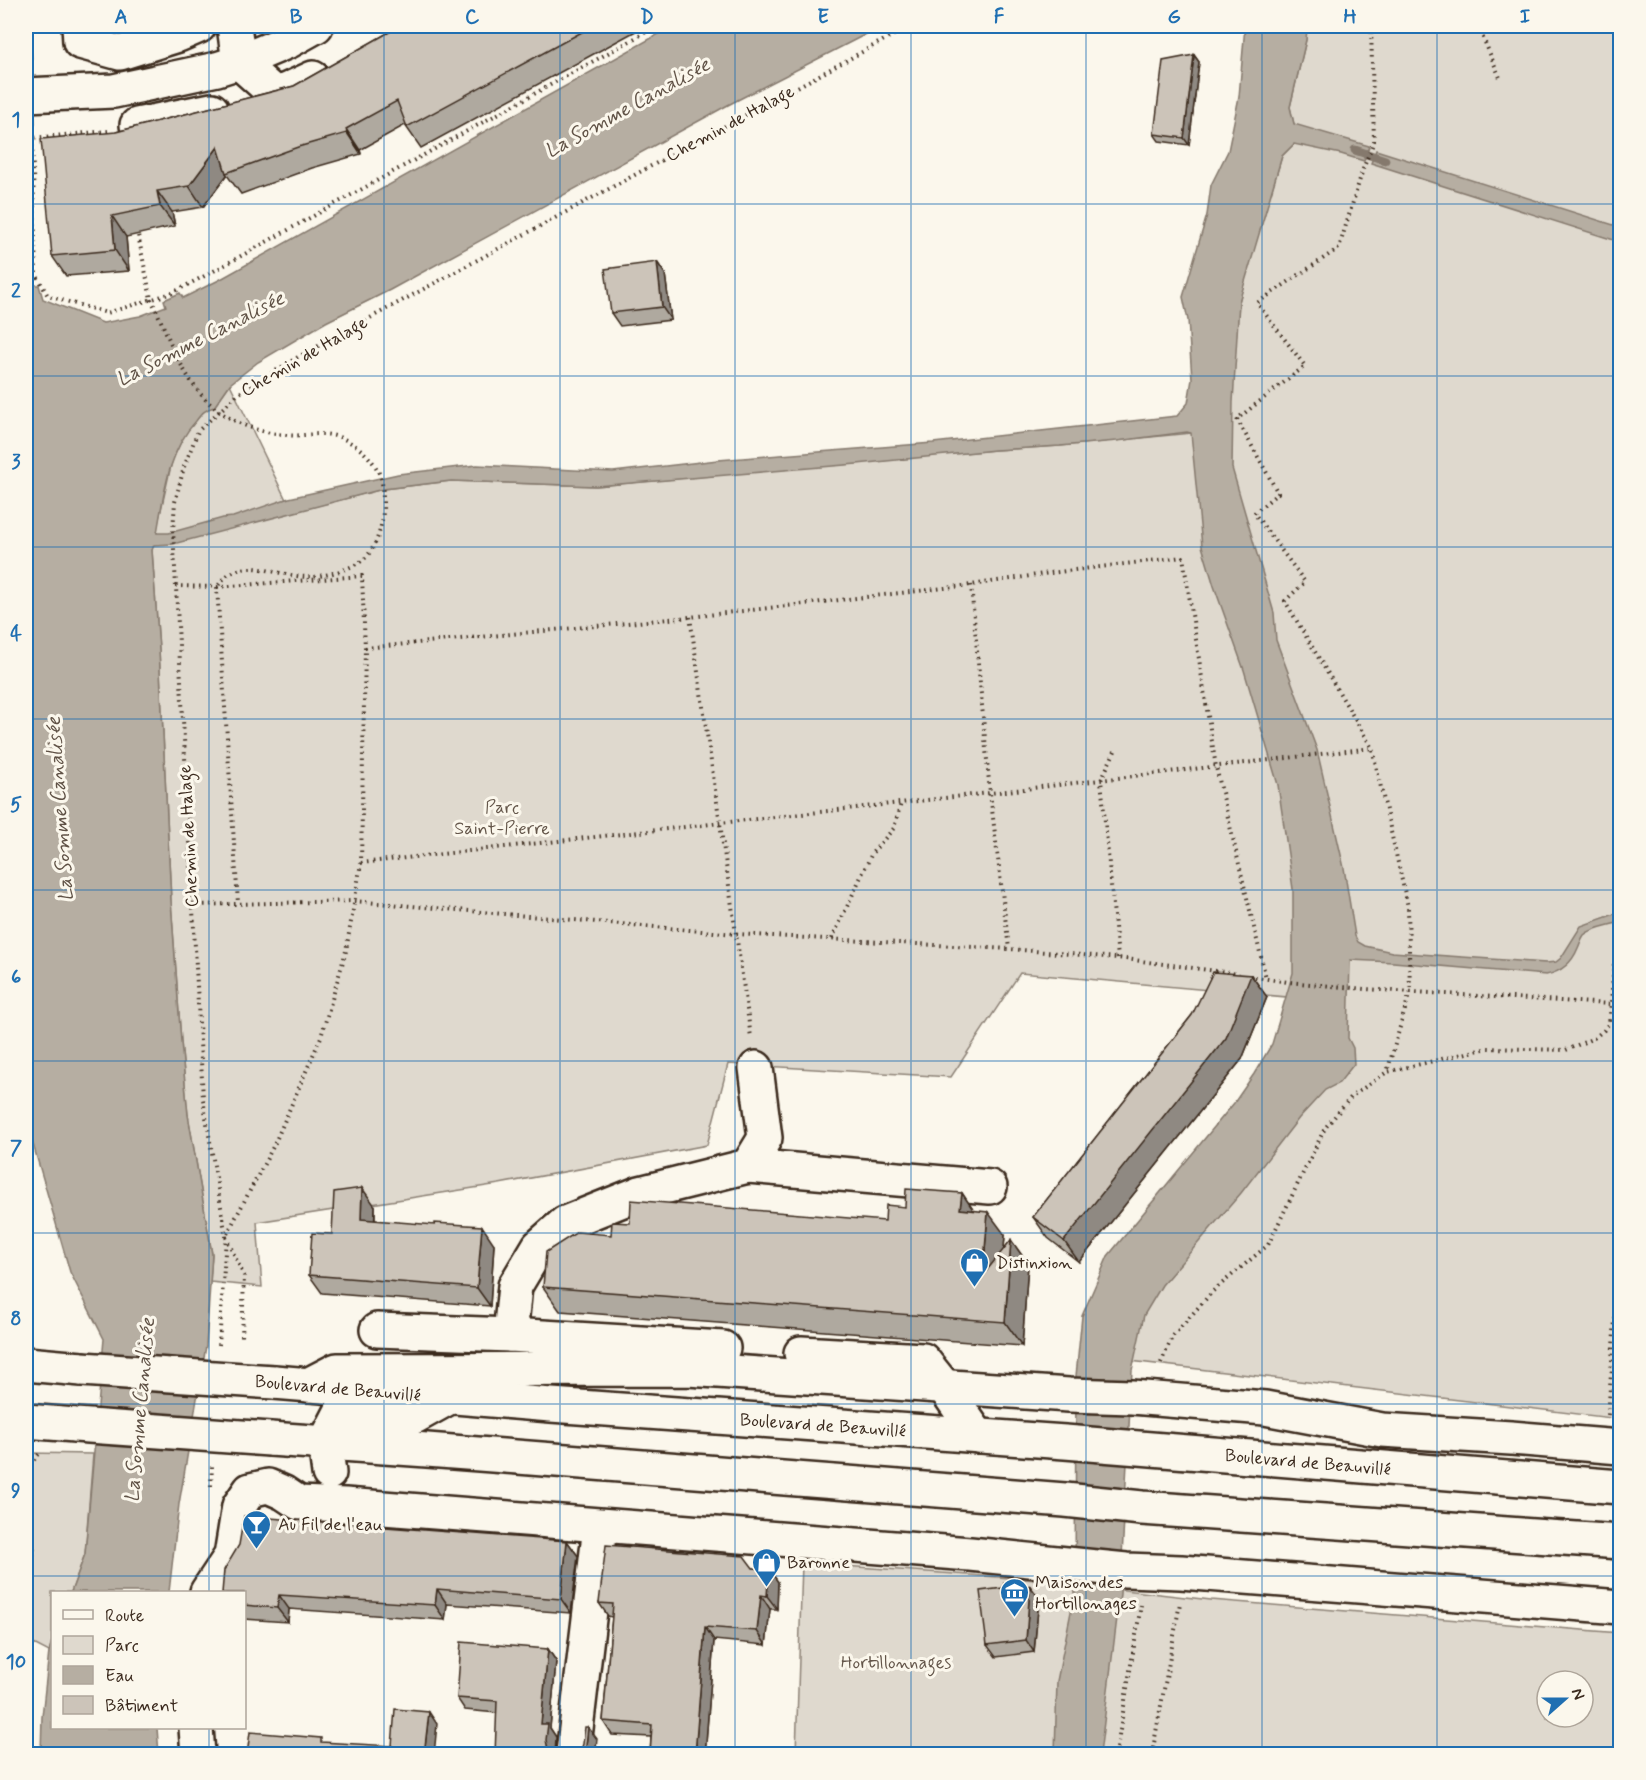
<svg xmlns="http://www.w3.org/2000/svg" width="1646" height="1780" viewBox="0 0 1646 1780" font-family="Mynerve,sans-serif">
	<rect width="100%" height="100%" fill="#fbf7ec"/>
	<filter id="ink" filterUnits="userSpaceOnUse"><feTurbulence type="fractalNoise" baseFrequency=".0167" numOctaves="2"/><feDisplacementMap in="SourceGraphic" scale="12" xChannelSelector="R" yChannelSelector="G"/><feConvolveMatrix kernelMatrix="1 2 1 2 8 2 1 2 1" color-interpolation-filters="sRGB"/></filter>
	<g filter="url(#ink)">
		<!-- green -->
		<g fill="#dfd9ce" stroke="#8d8276" stroke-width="1.5" fill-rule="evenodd">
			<polygon points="1307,26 1620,26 1620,1419 1122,1360 1137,1294 1331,1001 1020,973 951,1077 728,1064 707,1145 499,1184 257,1222 262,1287 210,1282 212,1254 188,1115 181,1042 171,901 159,649 152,550 172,461 186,431 207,408 214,407 230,384 292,512 383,489 451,481 596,486 995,450 1060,446 1191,433 1236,340 1239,302 1244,281 1282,156 1294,144 1294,124 1290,107 1306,40"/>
			<polygon points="26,1453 93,1454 85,1554 71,1592 52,1592 52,1641 49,1652 26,1640"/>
			<path d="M802,1563L1038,1580L1211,1600L1620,1633V1754H796ZM1547,1681H1583V1717H1547Z"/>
		</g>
		<!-- water -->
		<g fill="#b6aea2" stroke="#85796d" stroke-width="1.5">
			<polygon points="26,26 30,26 35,124 31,132 26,133"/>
			<path d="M673,26H882L728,105L390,290L326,322L258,362L230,384L214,407C205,409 201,414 196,421C168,451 164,494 157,533H169L223,518L233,517L289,498L398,474L477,465L613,472L718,460L933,443L1177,416L1188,403L1192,379L1188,320L1183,297L1207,215L1211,185L1228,151L1239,97L1245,26H1307L1306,40L1290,107L1294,124L1369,146L1364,161L1341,154L1294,144L1282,156L1239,302L1233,402L1232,468L1274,613L1276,640L1317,750L1344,868L1355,936L1358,942L1365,946L1392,952L1546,963L1556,962L1561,958L1581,926L1620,912V922C1609,926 1593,927 1584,935C1581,939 1580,944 1578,948C1572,963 1561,972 1546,975L1393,962L1350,960L1348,1038L1353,1048L1354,1064L1339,1083L1325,1090L1299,1118L1241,1193L1162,1285L1144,1315L1132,1370L1120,1594L1100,1754H1055L1057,1681L1075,1592L1076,1376L1082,1316L1108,1256L1234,1103L1254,1074L1272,1044L1293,973V889L1278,785L1244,670L1214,586L1202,546L1191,433L1187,432L1117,441L1060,446L995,450L857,464L596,486L451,481L383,489L173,544L154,545L152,550L159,649L171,901L181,1042L188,1115L212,1254L206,1346L179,1504L169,1592H71L85,1554L104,1339L70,1272L26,1120V234L28,285H39L43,299L103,323L140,316L166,306L164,300L180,293L183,298L219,280Z"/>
			<polygon points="1376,150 1620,227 1620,242 1371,163"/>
			<polygon points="52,1641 52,1728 157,1728 159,1754 41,1754 42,1717 49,1652"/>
		</g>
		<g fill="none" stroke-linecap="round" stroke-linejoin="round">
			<!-- stream -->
			<polyline stroke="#85796d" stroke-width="9" points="1355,150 1385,160"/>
			<defs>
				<g id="minor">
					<polyline points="79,26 80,42 120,53 178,35 199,26"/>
					<polyline points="234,26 239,62 276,95 313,78"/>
					<polyline points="26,95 114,91 217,69 239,62 289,41 316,26"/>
					<polyline points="137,125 212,110"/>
					<polyline points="748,1166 990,1187"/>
					<polyline points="377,1330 510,1335 723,1348"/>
					<polyline points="510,1335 515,1286 539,1246 565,1223 640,1193 748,1166 765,1138 756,1068"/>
					<polyline points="801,1353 923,1360 943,1385 978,1436"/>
					<polyline points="308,1385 337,1370 688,1369 1069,1395 1132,1397 1265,1408 1382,1430 1511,1438 1620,1447"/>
					<polyline points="329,1473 325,1443 341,1412 414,1417 450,1397"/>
					<polyline points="207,1592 231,1556 239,1506 250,1490 268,1486 284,1493 299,1503 345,1505 970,1554 1126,1570 1181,1572 1620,1607"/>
					<polyline points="196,1728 198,1754"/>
					<polyline points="573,1754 600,1526"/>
				</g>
				<g id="major">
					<polyline points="26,1364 82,1369"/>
					<polyline points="274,1382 551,1405 1065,1442 1620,1487"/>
					<polyline points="26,1421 75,1425"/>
					<polyline points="270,1439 427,1450 1065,1500 1142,1508 1620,1542"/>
				</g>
			</defs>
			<!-- minor casing -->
			<use href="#minor" stroke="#3b2a1e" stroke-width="38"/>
			<!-- major casing -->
			<use href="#major" stroke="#3b2a1e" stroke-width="38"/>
			<!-- path -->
			<g stroke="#3b2a1e" stroke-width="4" stroke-dasharray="1.5 4.5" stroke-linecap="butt">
				<polyline points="1371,26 1374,141 1363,169 1339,248 1257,303 1305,366 1237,419 1278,493 1254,513 1305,582 1285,601 1372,748 1408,907 1410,992 1387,1072"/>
				<polyline points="1478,26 1501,80"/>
				<polyline points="108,131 32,138 36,274 48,296 107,313 172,293 212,272 657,26"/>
				<polyline points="137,230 151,299"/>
				<polyline points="971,585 990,793 1009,949"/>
				<polyline points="175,586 217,587 362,576 365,648 361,863 346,951 321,1037 274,1145 226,1236"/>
				<polyline points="217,587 238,903"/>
				<polyline points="690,617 751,1037"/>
				<polyline points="365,648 690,617 971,585 1050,573 1183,557 1216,767 1266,978"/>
				<polyline points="1115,751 1101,780 1118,958"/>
				<polyline points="361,863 990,793 1372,748"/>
				<polyline points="192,905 354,901 736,934 1009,949 1118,958 1239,974"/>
				<polyline points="832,939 872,853 894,828 901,803"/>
				<polyline points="1620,954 1614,963 1610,1015 1620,1016"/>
				<polyline points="1249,976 1288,982 1365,989 1610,1004"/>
				<polyline points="226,1237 244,1276 242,1338"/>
				<polyline points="219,1345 226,1237 203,1099 173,530 175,502 184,467 198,431 238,394 298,357 910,26"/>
				<polyline points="1161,1363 1172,1337 1213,1291 1268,1245 1325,1128 1352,1096 1387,1072 1488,1048 1566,1050 1594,1038 1604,1030 1609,1023 1610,1015"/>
				<polyline points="1608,1415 1620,1251"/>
				<polyline points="26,1469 39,1454"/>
				<polyline points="211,1486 212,1466"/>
				<polyline points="26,1532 34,1545 32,1567 26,1579"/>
				<polyline points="1033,1754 1055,1754"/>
				<polyline points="1116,1754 1141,1605"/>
				<polyline points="1152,1754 1180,1603"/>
			</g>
			<!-- minor -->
			<use href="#minor" stroke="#fbf7ec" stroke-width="33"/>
			<!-- major -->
			<use href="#major" stroke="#fbf7ec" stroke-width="33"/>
			<defs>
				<g id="major-bridge">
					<polyline points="82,1369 274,1382"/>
					<polyline points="75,1425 270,1439"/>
				</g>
			</defs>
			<!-- major-bridge casing -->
			<use href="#major-bridge" stroke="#3b2a1e" stroke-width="38" stroke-linecap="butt"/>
			<!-- path-bridge -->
			<path stroke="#3b2a1e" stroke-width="4" stroke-dasharray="1.5 4.5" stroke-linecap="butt" d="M151,299C168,334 183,383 215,408C235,424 260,433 286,435C301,437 316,432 331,435C352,439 374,457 381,478C383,485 383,497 383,505C384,521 377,548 364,559C353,569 323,577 308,577C300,577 290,575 281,573C264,570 250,564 233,572C227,574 221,582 217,587"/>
			<!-- major-bridge -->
			<use href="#major-bridge" stroke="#fbf7ec" stroke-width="33"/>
		</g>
		<!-- wall -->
		<g fill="#afa99f" stroke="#3b2a1e" stroke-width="1.5">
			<polygon points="108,26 139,26 118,33 112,31"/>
			<polygon points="400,26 645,26 421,148 405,125 360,150 361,154 312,168 241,194 227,175 203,207 172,212 175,226 126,237 129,271 66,276 52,256 116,132 294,86"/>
			<polygon points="1194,55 1199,62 1189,145 1159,141 1154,134"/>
			<polygon points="657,262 665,274 671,320 620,326 611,313"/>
			<polygon points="1251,975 1267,997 1242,1059 1079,1262 1048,1238 1033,1217 1192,1015"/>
			<polygon points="962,1193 973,1210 1005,1235 1004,1249 1011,1240 1028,1264 1022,1346 560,1311 543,1287 611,1235 630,1223 885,1221 905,1207"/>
			<polygon points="375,1206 375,1220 494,1244 490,1306 322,1293 309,1275 332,1234"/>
			<polygon points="567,1541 578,1556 571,1613 447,1604 445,1620 289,1609 288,1622 244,1619 244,1593"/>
			<polygon points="753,1568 769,1569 778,1582 777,1609 770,1609 766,1645 714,1640 705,1755 650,1755 651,1737 612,1735 603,1721 612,1617 608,1616 599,1603"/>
			<polygon points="1030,1586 1039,1598 1034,1652 996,1657 987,1645"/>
			<polygon points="548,1649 556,1661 550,1728 556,1737 554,1752 497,1713 465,1710 457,1698"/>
		</g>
		<!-- shaded-wall -->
		<g fill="#8f8982" stroke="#3b2a1e" stroke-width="1.5">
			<polygon points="1194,55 1199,62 1189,145 1184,138"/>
			<polygon points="346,129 360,150 361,154 347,133"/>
			<polygon points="218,147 227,175 203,207 189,186"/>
			<polygon points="157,191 172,212 175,226 160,206"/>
			<polygon points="112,216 126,237 129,271 115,250"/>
			<polygon points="657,262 665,274 671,320 662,307"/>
			<polygon points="1251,975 1267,997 1242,1059 1079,1262 1064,1241"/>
			<polygon points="362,1188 375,1206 374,1237 361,1219"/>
			<polygon points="962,1193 978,1217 960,1209"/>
			<polygon points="988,1212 1005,1235 1000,1299 983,1275"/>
			<polygon points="482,1226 494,1244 490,1306 477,1288"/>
			<polygon points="1011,1240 1028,1264 1022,1346 1005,1322"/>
			<polygon points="567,1541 578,1556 571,1613 561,1599"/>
			<polygon points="769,1569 778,1582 777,1609 767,1596"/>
			<polygon points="1030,1586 1039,1598 1034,1652 1026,1640"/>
			<polygon points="437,1589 447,1604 445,1620 435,1605"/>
			<polygon points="279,1595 289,1609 288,1622 277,1608"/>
			<polygon points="761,1595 770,1609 766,1645 757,1631"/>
			<polygon points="705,1627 714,1640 705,1755 695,1755"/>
			<polygon points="548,1649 556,1661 550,1728 556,1737 555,1755 551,1755 548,1750 541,1724"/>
			<polygon points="429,1712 437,1724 434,1755 424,1755"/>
			<polygon points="588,1727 597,1739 595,1755 585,1755"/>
		</g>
		<!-- building -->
		<g fill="#ccc4b9" stroke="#3b2a1e" stroke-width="1.5">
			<polygon points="400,26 593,26 407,127 397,101 346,129 347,133 298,147 226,173 218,147 189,186 157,191 160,206 112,216 115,250 52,256 41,139 116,132 294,86"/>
			<polygon points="1194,55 1184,138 1154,134 1163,61"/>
			<polygon points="657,262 662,307 611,313 605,269"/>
			<polygon points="1213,972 1251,975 1226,1038 1064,1241 1033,1217 1192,1015"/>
			<polygon points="362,1188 361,1219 435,1225 435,1223 482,1226 477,1288 309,1275 312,1233 332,1234 334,1192"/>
			<polygon points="906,1189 962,1193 960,1209 988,1212 983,1275 1011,1240 1005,1322 543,1287 546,1252 577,1232 611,1235 612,1222 630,1223 631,1200 885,1221 886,1205 905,1207"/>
			<polygon points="244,1516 567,1541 561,1599 437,1589 435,1605 279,1595 277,1608 244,1605 244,1593 222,1593 224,1570 239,1545"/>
			<polygon points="606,1545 744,1556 753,1568 769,1569 767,1596 761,1595 757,1631 705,1627 695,1755 650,1755 652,1725 603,1721 613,1604 599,1603"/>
			<polygon points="1004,1583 1030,1586 1026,1640 987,1645 980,1591 1003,1588"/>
			<polygon points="461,1642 548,1649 541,1724 548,1724 546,1740 548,1750 551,1755 495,1755 497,1701 457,1698"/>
			<polygon points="395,1709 429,1712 424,1755 247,1755 250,1732 321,1738 321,1742 392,1746"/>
			<polygon points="585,1727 588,1727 585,1755 578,1755 580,1753 583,1744"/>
		</g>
	</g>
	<!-- grid -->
	<path fill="none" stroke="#1f6fb2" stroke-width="1.5" stroke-opacity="0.55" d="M209,26V1592M384,26V1754M560,26V1754M735,26V1754M911,26V1754M1086,26V1754M1262,26V1754M1437,26V1754M26,204H1620M26,376H1620M26,547H1620M26,719H1620M26,890H1620M26,1061H1620M26,1233H1620M26,1404H1620M26,1576H1620M209,1728V1754"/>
	<!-- icons -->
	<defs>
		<symbol id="shop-pin" viewBox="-11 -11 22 30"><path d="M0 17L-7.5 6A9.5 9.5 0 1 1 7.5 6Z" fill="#1f6fb2" stroke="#fbf7ec"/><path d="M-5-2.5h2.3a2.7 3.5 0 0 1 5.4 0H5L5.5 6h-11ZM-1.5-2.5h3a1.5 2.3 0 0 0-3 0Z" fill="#fff"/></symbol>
		<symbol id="bar-pin" viewBox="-11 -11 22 30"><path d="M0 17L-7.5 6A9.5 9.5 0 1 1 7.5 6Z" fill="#1f6fb2" stroke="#fbf7ec"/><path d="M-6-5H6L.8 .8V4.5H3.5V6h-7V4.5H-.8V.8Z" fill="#fff"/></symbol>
		<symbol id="museum-pin" viewBox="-11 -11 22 30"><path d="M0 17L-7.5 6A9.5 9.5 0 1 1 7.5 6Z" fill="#1f6fb2" stroke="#fbf7ec"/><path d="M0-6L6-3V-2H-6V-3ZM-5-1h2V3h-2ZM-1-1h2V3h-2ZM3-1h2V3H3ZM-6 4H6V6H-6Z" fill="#fff"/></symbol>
	</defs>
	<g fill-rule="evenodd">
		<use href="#shop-pin" x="958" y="1246" width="33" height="45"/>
		<use href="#bar-pin" x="240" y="1508" width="33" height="45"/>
		<use href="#shop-pin" x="750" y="1546" width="33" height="45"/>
		<use href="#museum-pin" x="998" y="1576" width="33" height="45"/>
	</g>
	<g text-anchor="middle" stroke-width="6" stroke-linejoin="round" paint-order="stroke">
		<!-- street labels -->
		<g font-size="18" fill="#3b2a1e" stroke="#fbf7ec">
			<text transform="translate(730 123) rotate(-28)" y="6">Chemin de Halage</text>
			<text transform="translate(304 356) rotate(-30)" y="6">Chemin de Halage</text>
			<text transform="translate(188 836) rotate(-93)" y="6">Chemin de Halage</text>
			<text transform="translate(338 1388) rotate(5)" y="6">Boulevard de Beauvillé</text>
			<text transform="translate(823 1425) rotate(4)" y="6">Boulevard de Beauvillé</text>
			<text transform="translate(1308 1462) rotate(5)" y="6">Boulevard de Beauvillé</text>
		</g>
		<!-- park labels -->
		<g font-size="18" fill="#64564a" stroke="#fbf7ec">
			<text x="502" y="813">Parc<tspan x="502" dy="21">Saint-Pierre</tspan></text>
			<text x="896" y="1668">Hortillonnages</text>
		</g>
		<!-- poi labels -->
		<g font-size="18" fill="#3b2a1e" stroke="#fbf7ec" text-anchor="start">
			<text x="996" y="1268">Distinxion</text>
			<text x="278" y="1530">Au Fil de l'eau</text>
			<text x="787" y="1568">Baronne</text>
			<text x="1035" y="1588">Maison des<tspan x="1035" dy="21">Hortillonages</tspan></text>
		</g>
		<!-- water labels -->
		<g font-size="20" font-style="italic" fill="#605246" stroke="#fbf7ec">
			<text transform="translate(627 107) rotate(-29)" y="7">La Somme Canalisée</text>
			<text transform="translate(200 338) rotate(-27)" y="7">La Somme Canalisée</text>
			<text transform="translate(59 809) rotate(-94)" y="7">La Somme Canalisée</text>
			<text transform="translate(139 1410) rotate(-85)" y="7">La Somme Canalisée</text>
		</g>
	</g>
	<!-- margin -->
	<rect width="1646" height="1780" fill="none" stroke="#fbf7ec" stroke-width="66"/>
	<!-- legend -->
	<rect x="51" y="1591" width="195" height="138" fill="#fbf7ec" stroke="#aea59a" stroke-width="1.5"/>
	<rect x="63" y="1610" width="30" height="9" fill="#fbf7ec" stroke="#aea59a" stroke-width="1.5"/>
	<text x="105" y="1621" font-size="18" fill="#3b2a1e">Route</text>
	<rect x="63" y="1636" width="30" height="18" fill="#dfd9ce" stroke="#aea59a" stroke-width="1.5"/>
	<text x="105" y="1651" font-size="18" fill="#3b2a1e">Parc</text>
	<rect x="63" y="1666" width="30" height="18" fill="#b6aea2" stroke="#aea59a" stroke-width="1.5"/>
	<text x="105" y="1681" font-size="18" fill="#3b2a1e">Eau</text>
	<rect x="63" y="1696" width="30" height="18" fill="#ccc4b9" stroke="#aea59a" stroke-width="1.5"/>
	<text x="105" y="1711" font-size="18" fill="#3b2a1e">Bâtiment</text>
	<!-- north arrow -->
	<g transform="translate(1565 1699) rotate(69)"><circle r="28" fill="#fbf7ec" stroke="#aea59a" stroke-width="1.5"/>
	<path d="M0-4.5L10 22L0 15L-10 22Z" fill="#1f6fb2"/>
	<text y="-9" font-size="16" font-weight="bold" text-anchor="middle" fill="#3b2a1e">N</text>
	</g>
	<rect x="33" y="33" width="1580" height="1714" fill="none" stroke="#1f6fb2" stroke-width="2"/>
	<g font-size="20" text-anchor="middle" font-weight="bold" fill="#1f6fb2">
		<text x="121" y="23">A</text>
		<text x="296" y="23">B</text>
		<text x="472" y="23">C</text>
		<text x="647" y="23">D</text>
		<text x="823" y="23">E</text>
		<text x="999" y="23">F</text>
		<text x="1174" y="23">G</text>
		<text x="1350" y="23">H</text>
		<text x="1525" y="23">I</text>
		<text x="16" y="126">1</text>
		<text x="16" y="297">2</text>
		<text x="16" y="468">3</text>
		<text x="16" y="640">4</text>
		<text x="16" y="811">5</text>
		<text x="16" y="983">6</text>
		<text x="16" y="1154">7</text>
		<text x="16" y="1325">8</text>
		<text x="16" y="1497">9</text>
		<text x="16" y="1668">10</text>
	</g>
</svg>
